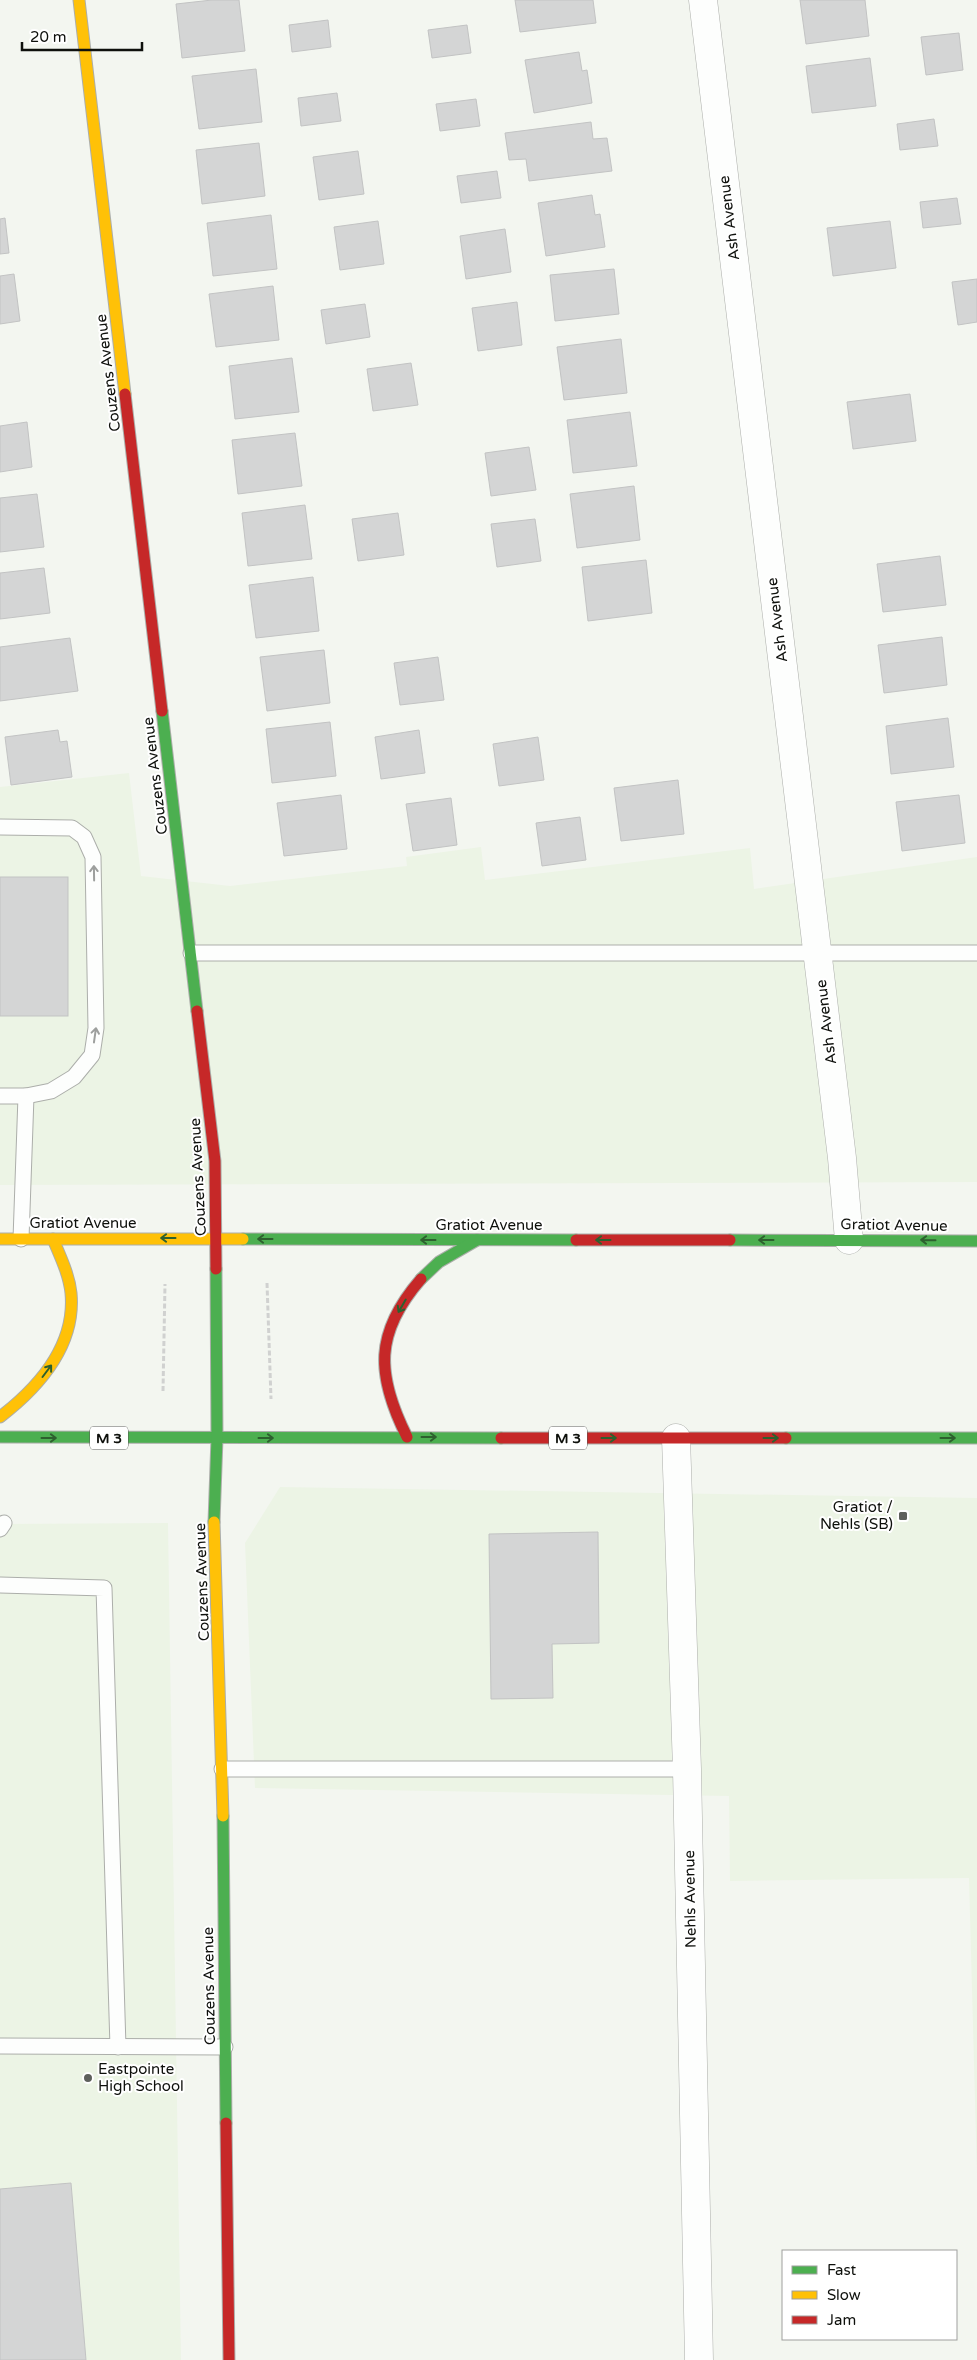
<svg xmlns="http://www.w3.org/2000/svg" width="977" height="2360" viewBox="0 0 977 2360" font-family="'Varela Round',sans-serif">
	<rect width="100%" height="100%" fill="#f3f6f0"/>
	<!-- built -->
	<g fill="#ecf4e5">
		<polygon points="129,773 141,876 230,886 407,866 406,857 481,847 485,880 750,848 754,889 977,857 977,1182 0,1185 0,787"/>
		<polygon points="280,1487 977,1498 977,2174 969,1878 730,1881 729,1796 255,1788 245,1543"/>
		<polygon points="168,1523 181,2360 0,2360 0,1524"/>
	</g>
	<!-- building -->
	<g fill="#d4d5d5" stroke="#c2c3c3">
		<polygon points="212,0 239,0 245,51 182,58 176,4"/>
		<polygon points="515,0 593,0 596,23 520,32"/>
		<polygon points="800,0 865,0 869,36 806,44"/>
		<polygon points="328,20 331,47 292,52 289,25"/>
		<polygon points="467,25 471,53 432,58 428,30"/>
		<polygon points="959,33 963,70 926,75 921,37"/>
		<polygon points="579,52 582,71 587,70 592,103 534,113 525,60"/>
		<polygon points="870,58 876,106 812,113 806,66"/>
		<polygon points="256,69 262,122 199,129 192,76"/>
		<polygon points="337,93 341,121 301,126 298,98"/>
		<polygon points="476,99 480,126 440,131 436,104"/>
		<polygon points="934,119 938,146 900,150 897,124"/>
		<polygon points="591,122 593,139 607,138 612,171 529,181 526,159 509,160 505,133"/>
		<polygon points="259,143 265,196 202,204 196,150"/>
		<polygon points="358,151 364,194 319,200 313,157"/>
		<polygon points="497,171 501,198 461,203 457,176"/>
		<polygon points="592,195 595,215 600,214 605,247 546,256 538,203"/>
		<polygon points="957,198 961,224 923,228 920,202"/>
		<polygon points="271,215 277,269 213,276 207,223"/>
		<polygon points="5,218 9,253 0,254 0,219"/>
		<polygon points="378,221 384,264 340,270 334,227"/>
		<polygon points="890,221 896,268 833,276 827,228"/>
		<polygon points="505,229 511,272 466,279 460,236"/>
		<polygon points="614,269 619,314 555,321 550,275"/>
		<polygon points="14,274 20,321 0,324 0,276"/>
		<polygon points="977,279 977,322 958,325 952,282"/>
		<polygon points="273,286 279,340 216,347 209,294"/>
		<polygon points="517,302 522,345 478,351 472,308"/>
		<polygon points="365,304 370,337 326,344 321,310"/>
		<polygon points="621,339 627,393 564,400 557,347"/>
		<polygon points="292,358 299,412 235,419 229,366"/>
		<polygon points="411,363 418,405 373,411 367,369"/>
		<polygon points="910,394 916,441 853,449 847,402"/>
		<polygon points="630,412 637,466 573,473 567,420"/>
		<polygon points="27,422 32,467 0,472 0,426"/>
		<polygon points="295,433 302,486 238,494 232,440"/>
		<polygon points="529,447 536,490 491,496 485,453"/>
		<polygon points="634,486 640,540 577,548 570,494"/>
		<polygon points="37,494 44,547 0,552 0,498"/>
		<polygon points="305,505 312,559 248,566 242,513"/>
		<polygon points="398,513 404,555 358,561 352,519"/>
		<polygon points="535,519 541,561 497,567 491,524"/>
		<polygon points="940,556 946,605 883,612 877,564"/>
		<polygon points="646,560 652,613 588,621 582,567"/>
		<polygon points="44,568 50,613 0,619 0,573"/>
		<polygon points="313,577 319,631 256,638 249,585"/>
		<polygon points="942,637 947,685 884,693 878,645"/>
		<polygon points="70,638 78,691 0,701 0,647"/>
		<polygon points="324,650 330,703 267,711 260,657"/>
		<polygon points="438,657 444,700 400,705 394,663"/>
		<polygon points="948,718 954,767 891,774 886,726"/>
		<polygon points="330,722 336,776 272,783 266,729"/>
		<polygon points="58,730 60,742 67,741 72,777 11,785 5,737"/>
		<polygon points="419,730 425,773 381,779 375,737"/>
		<polygon points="538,737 544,780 499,786 493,744"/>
		<polygon points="678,780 684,834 621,841 614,788"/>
		<polygon points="341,795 347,849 284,856 277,803"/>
		<polygon points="959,795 965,843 902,851 896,802"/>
		<polygon points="451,798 457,845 413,851 406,804"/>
		<polygon points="580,817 586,860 542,866 536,823"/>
		<rect x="0" y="877" width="68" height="139"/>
		<polygon points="598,1532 599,1643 552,1644 553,1698 491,1699 489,1534"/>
		<polygon points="71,2183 86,2360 0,2360 0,2189"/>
	</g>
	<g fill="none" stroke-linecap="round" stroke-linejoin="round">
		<defs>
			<g id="lane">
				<polyline points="0,827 72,828 84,837 93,857 96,1028 92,1055 74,1077 51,1091 26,1096 0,1096"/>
				<polyline points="191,953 977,953"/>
				<polyline points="21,1239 26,1096"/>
				<polyline points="0,1529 4,1523"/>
				<polyline points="0,1585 104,1588 118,2047"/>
				<polyline points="222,1769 687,1769"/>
				<polyline points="0,2046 225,2047"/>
			</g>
			<g id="street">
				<polyline points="703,0 842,1158 849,1240"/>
				<polyline points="676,1438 687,1769 699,2360"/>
			</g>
			<g id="fast">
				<polyline points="162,711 197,1011"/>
				<polyline points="243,1239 576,1240"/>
				<polyline points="730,1240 977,1241"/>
				<polyline points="421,1279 439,1262 477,1240"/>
				<polyline points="0,1437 501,1438"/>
				<polyline points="786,1438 977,1438"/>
				<polyline points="214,1522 217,1438 216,1269"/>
				<polyline points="223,1816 226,2123"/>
			</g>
			<g id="slow">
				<polyline points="79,0 125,394"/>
				<polyline points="0,1239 243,1239"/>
				<path d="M0,1417C39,1387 76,1346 71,1293C69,1274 60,1256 53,1239"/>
				<polyline points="214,1522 223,1816"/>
			</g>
			<g id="jam">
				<polyline points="125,394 162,711"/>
				<polyline points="197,1011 215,1161 216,1269"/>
				<polyline points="576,1240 730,1240"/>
				<path d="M407,1437C376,1375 374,1333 421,1279"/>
				<polyline points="501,1438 786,1438"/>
				<polyline points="226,2123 229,2360"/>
			</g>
		</defs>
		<!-- lane casing -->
		<use href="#lane" stroke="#acaeaa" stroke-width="17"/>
		<!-- street casing -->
		<use href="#street" stroke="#acaeaa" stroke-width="29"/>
		<!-- fast casing -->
		<use href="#fast" stroke="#acaeaa" stroke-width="13"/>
		<!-- slow casing -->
		<use href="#slow" stroke="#acaeaa" stroke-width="13"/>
		<!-- jam casing -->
		<use href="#jam" stroke="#acaeaa" stroke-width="13"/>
		<!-- path -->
		<g stroke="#d0d1d0" stroke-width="3" stroke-dasharray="5 2.5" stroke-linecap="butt">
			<polyline points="267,1283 271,1399"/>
			<polyline points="163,1391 165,1284"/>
		</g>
		<!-- lane -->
		<use href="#lane" stroke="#fdfefd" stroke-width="15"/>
		<!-- street -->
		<use href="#street" stroke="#fdfefd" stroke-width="28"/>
		<!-- fast -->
		<use href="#fast" stroke="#4caf50" stroke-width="11"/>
		<!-- slow -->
		<use href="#slow" stroke="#ffc107" stroke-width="11"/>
		<!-- jam -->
		<use href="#jam" stroke="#c62828" stroke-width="11"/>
	</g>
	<!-- one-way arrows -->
	<defs><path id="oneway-shaft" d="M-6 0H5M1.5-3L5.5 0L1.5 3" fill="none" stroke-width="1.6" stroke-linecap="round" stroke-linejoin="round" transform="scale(1.25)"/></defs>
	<g stroke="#9d9f9d">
		<use href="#oneway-shaft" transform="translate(94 873) rotate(-91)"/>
		<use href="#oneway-shaft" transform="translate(95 1035) rotate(-82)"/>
	</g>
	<g stroke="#2d602e">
		<use href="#oneway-shaft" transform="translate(168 1238) rotate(-180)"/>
		<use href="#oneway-shaft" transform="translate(265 1239) rotate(-180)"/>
		<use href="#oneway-shaft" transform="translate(428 1240) rotate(-180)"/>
		<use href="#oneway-shaft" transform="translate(603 1240) rotate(180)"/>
		<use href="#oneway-shaft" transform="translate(766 1240) rotate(180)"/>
		<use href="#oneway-shaft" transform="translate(928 1240) rotate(-179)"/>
		<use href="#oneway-shaft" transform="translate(402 1306) rotate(120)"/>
		<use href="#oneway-shaft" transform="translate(47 1371) rotate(-53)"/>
		<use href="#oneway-shaft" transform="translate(429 1437)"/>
		<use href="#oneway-shaft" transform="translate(49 1438)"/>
		<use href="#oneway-shaft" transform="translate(266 1438)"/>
		<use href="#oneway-shaft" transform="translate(609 1438)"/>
		<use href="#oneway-shaft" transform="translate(771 1438)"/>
		<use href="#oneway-shaft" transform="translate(948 1438)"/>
	</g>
	<!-- markers -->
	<g fill="#5e605c" stroke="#fff" stroke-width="2">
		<rect x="898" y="1511" width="10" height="10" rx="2.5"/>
		<circle cx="88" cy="2078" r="5"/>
	</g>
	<g text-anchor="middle" stroke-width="4" stroke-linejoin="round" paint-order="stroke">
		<!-- shield labels -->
		<g fill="#fff" stroke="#565855" stroke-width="1">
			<rect x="90" y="1426.5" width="38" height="23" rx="4"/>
			<rect x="549" y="1426.5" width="38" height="23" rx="4"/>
		</g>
		<g font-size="14" font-weight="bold" fill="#0e100c">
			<text x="109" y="1443">M 3</text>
			<text x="568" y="1443">M 3</text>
		</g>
		<!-- street labels -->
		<g font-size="15" fill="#0e100c" stroke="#fff">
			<text transform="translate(729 218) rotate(-97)" y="5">Ash Avenue</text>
			<text transform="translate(108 373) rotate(-97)" y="5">Couzens Avenue</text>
			<text transform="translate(777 620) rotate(-97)" y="5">Ash Avenue</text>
			<text transform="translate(155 776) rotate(-97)" y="5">Couzens Avenue</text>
			<text transform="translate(826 1022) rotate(-97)" y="5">Ash Avenue</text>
			<text transform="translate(198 1177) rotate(-93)" y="5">Couzens Avenue</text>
			<text x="83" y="1228">Gratiot Avenue</text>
			<text x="489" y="1230">Gratiot Avenue</text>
			<text transform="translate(894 1225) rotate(1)" y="5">Gratiot Avenue</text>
			<text transform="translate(202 1582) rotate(-92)" y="5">Couzens Avenue</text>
			<text transform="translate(690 1899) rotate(-91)" y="5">Nehls Avenue</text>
			<text transform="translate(209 1986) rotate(-91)" y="5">Couzens Avenue</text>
		</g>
		<!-- poi labels -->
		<g font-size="15" fill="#0e100c" stroke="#fff" text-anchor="end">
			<text x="893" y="1512">Gratiot /<tspan x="893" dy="17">Nehls (SB)</tspan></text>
			<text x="98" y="2074" text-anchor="start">Eastpointe<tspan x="98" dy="17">High School</tspan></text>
		</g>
	</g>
	<!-- legend -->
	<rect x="782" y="2250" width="175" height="90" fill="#ffffff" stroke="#9f9f9e"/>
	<rect x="792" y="2266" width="25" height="8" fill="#4caf50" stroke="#9f9f9e"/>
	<text x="827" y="2275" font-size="15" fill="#0e100c">Fast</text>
	<rect x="792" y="2291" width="25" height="8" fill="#ffc107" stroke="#9f9f9e"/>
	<text x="827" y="2300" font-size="15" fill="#0e100c">Slow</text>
	<rect x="792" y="2316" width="25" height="8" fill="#c62828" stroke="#9f9f9e"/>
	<text x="827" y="2325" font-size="15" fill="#0e100c">Jam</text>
	<!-- scale -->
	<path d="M22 42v8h120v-8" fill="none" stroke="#0e100c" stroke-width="2.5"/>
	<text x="30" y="42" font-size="15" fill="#0e100c" stroke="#ffffff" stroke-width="4" paint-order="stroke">20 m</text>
</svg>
